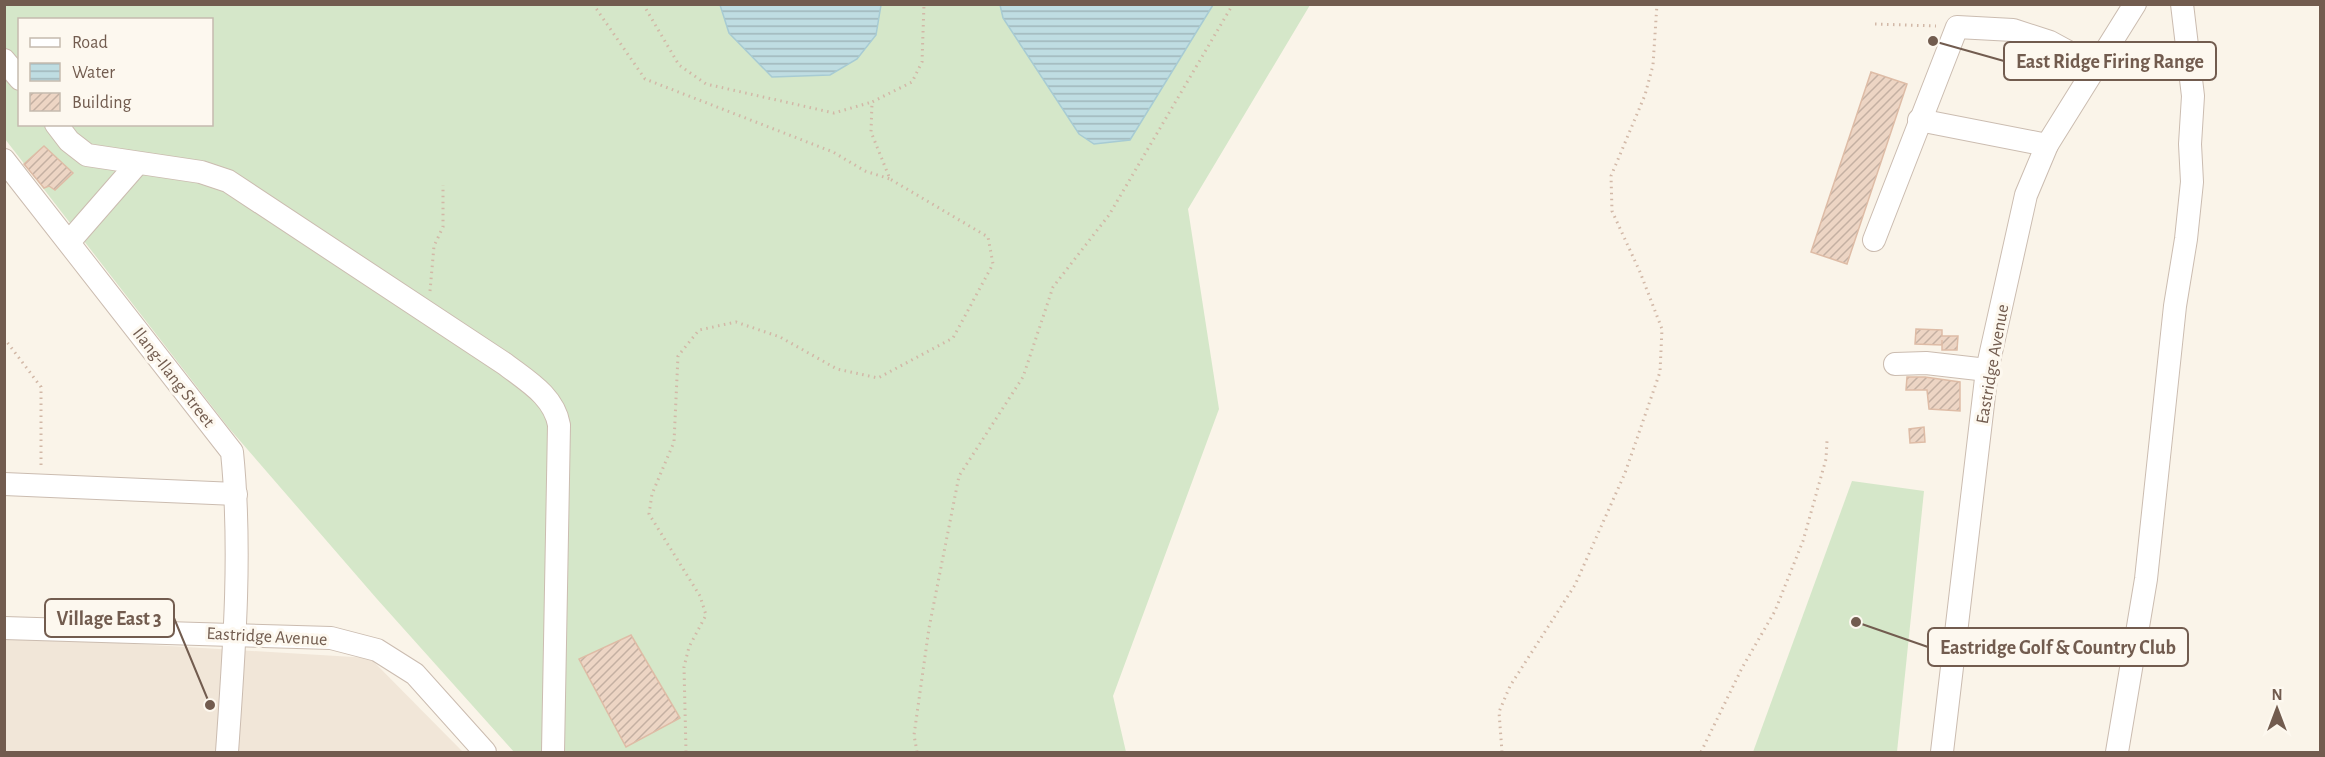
<svg xmlns="http://www.w3.org/2000/svg" width="2325" height="757" viewBox="0 0 2325 757" font-family="'Alegreya Sans',sans-serif">
	<defs>
		<pattern id="water-rules" width="6" height="5" patternUnits="userSpaceOnUse" patternTransform="scale(1.5)"><rect width="6" height="5" fill="#bfdde2"/><path d="M0 2.5h6" fill="none" stroke="#a0b6ba"/></pattern>
		<pattern id="building-hatch" width="6" height="6" patternUnits="userSpaceOnUse" patternTransform="scale(1.5)"><rect width="6" height="6" fill="#edd5c4"/><path d="M-1 1l2-2M0 6l6-6M5 7l2-2" fill="none" stroke="#c4b0a2"/></pattern>
	</defs>
	<rect width="100%" height="100%" fill="#faf4e9"/>
	<!-- residential -->
	<polygon fill="#f1e6d8" points="4,636 370,658 463,752 5,752"/>
	<!-- grass -->
	<g fill="#d5e7c9" fill-rule="evenodd">
		<path d="M5,5H1310L1188,209L1219,409L1113,696L1126,752H514L377,599L228,427L5,139ZM20,20H212V124H20Z"/>
		<polygon points="1852,481 1924,491 1897,752 1753,752"/>
	</g>
	<!-- water -->
	<g fill="url(#water-rules)" stroke="#a7cbd3" stroke-width="1.5">
		<polygon points="720,5 720,4 881,5 876,35 857,59 830,75 772,77 729,33"/>
		<polygon points="1000,5 1000,4 1213,5 1130,140 1094,144 1079,134 1003,18"/>
	</g>
	<!-- building -->
	<g fill="url(#building-hatch)" stroke="#debca6" stroke-width="1.5">
		<polygon points="1871,72 1907,84 1847,264 1811,252"/>
		<polygon points="44,146 73,173 55,190 49,186 44,188 24,164"/>
		<polygon points="1916,329 1942,330 1942,336 1958,336 1957,350 1942,350 1942,340 1942,345 1915,344"/>
		<polygon points="1907,377 1925,377 1960,382 1960,411 1929,409 1927,390 1906,390"/>
		<polygon points="1924,427 1925,442 1910,443 1909,429"/>
		<polygon points="631,635 680,718 626,747 579,659"/>
	</g>
	<g fill="none" stroke-linecap="round" stroke-linejoin="round">
		<defs>
			<g id="minor">
				<polyline points="4,60 20,79"/>
				<polyline points="1919,120 2047,145"/>
				<path d="M56,124L69,141L87,155L201,172L228,181L505,364C527,381 554,396 559,425L553,752"/>
				<path d="M4,160L232,452C242,551 234,653 227,752"/>
				<polyline points="1874,240 1957,27 2013,30 2050,42 2096,67"/>
				<polyline points="69,242 137,164"/>
				<polyline points="1895,364 1926,363 1987,370"/>
				<polyline points="4,484 236,494"/>
				<polyline points="4,628 331,638 377,650 415,674 485,752"/>
				<polyline points="1942,752 1987,370 2026,195 2047,145 2135,4"/>
				<polyline points="2117,752 2146,579 2175,306 2186,239 2192,182 2190,144 2193,96 2182,4"/>
			</g>
		</defs>
		<!-- minor casing -->
		<use href="#minor" stroke="#cbbcb0" stroke-width="24"/>
		<!-- path -->
		<g stroke="#d2b8a7" stroke-width="3" stroke-dasharray="1.5 4.5" stroke-linecap="butt">
			<polyline points="593,4 645,79 833,152 865,171 890,179"/>
			<polyline points="643,4 679,65 706,84 834,113 872,102"/>
			<polyline points="1875,24 1936,26"/>
			<polyline points="430,291 434,246 443,227 443,185"/>
			<polyline points="4,338 41,387 41,468"/>
			<polyline points="686,752 684,667 689,647 706,615 700,596 649,514 652,494 674,442 678,356 699,330 736,322 780,337 837,369 878,378 953,338 993,264 988,237 890,179 871,132 872,102 912,82 922,62 924,4"/>
			<polyline points="917,752 914,735 929,628 959,476 1023,377 1053,287 1109,215 1233,4"/>
			<polyline points="1502,752 1499,712 1510,686 1575,585 1625,473 1660,372 1662,329 1640,272 1612,211 1611,176 1645,95 1653,65 1657,4"/>
			<polyline points="1701,752 1742,668 1775,611 1803,541 1826,459 1827,441"/>
		</g>
		<!-- minor -->
		<use href="#minor" stroke="#fff" stroke-width="22"/>
	</g>
	<g text-anchor="middle" stroke-width="6" stroke-linejoin="round" paint-order="stroke">
		<!-- street labels -->
		<g font-size="18" fill="#725c4f" stroke="#fdf8ef">
			<text transform="translate(1992 364) rotate(-80)" y="6">Eastridge Avenue</text>
			<text transform="translate(174 377) rotate(52)" y="6">Ilang-Ilang Street</text>
			<text transform="translate(267 636) rotate(3)" y="6">Eastridge Avenue</text>
		</g>
	</g>
	<!-- callouts -->
	<path fill="none" stroke="#725c4f" stroke-width="2" d="M1933 41L2004 61M210 705L174 618M1856 622L1928 647"/>
	<g fill="#725c4f" stroke="#fdf8ef" stroke-width="2">
		<circle cx="1933" cy="41" r="6"/>
		<circle cx="210" cy="705" r="6"/>
		<circle cx="1856" cy="622" r="6"/>
	</g>
	<g fill="#fdf8ef" stroke="#725c4f" stroke-width="2">
		<rect x="2004" y="42" width="212" height="38" rx="6"/>
		<rect x="45" y="599" width="129" height="38" rx="6"/>
		<rect x="1928" y="628" width="260" height="38" rx="6"/>
	</g>
	<g font-size="20" text-anchor="middle" font-weight="bold" fill="#725c4f">
		<text x="2110" y="68">East Ridge Firing Range</text>
		<text x="109" y="625">Village East 3</text>
		<text x="2058" y="654">Eastridge Golf &amp; Country Club</text>
	</g>
	<!-- border -->
	<rect width="2325" height="757" fill="none" stroke="#725c4f" stroke-width="12"/>
	<!-- legend -->
	<rect x="18" y="18" width="195" height="108" fill="#fdf8ef" stroke="#c5baaf" stroke-width="1.5"/>
	<rect x="30" y="38" width="30" height="9" fill="#ffffff" stroke="#c5baaf" stroke-width="1.5"/>
	<text x="72" y="48" font-size="18" fill="#725c4f">Road</text>
	<rect x="30" y="63" width="30" height="18" fill="url(#water-rules)" stroke="#c5baaf" stroke-width="1.5"/>
	<text x="72" y="78" font-size="18" fill="#725c4f">Water</text>
	<rect x="30" y="93" width="30" height="18" fill="url(#building-hatch)" stroke="#c5baaf" stroke-width="1.5"/>
	<text x="72" y="108" font-size="18" fill="#725c4f">Building</text>
	<!-- north arrow -->
	<g transform="translate(2277 709)" stroke="#fdf8ef" stroke-width="4.5" paint-order="stroke">
	<path d="M0-4.5L10 22L0 15L-10 22Z" fill="#725c4f"/>
	<text y="-9" font-size="16" font-weight="bold" text-anchor="middle" fill="#725c4f">N</text>
	</g>
</svg>
